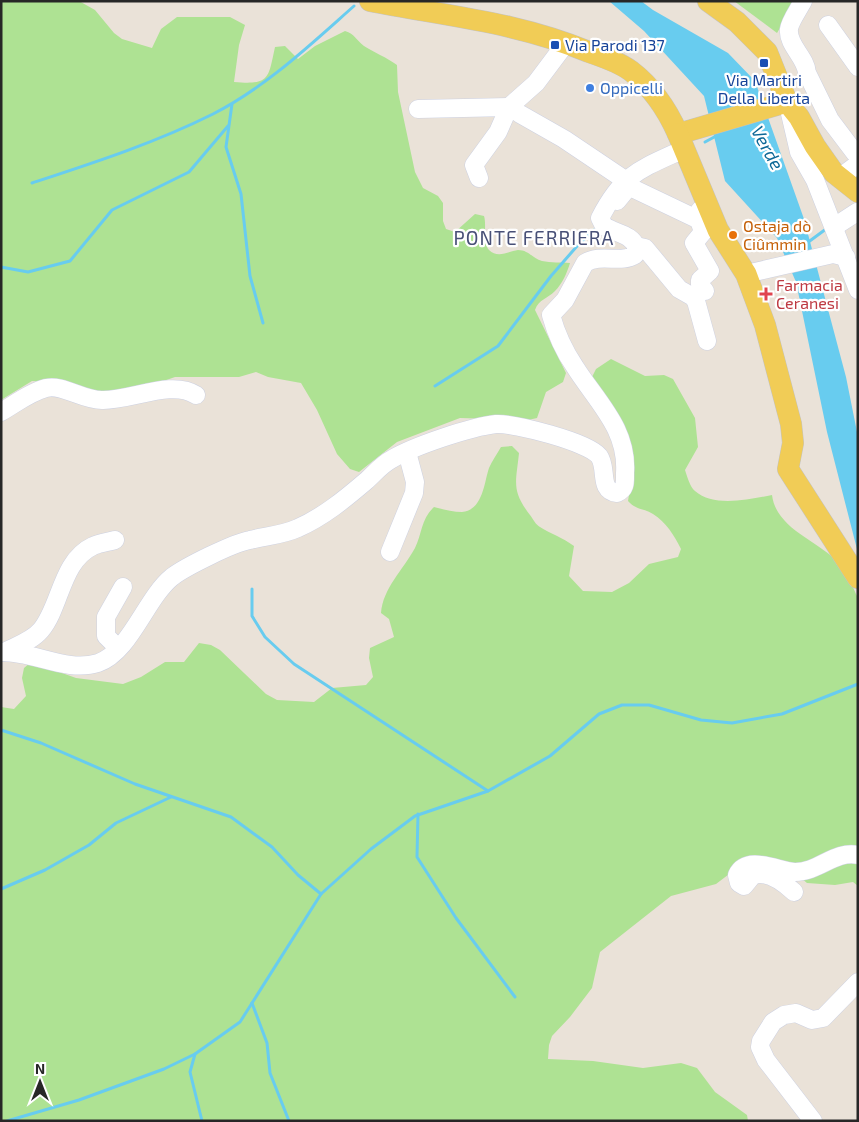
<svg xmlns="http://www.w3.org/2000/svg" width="859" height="1122" viewBox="0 0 859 1122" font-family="'Exo 2',sans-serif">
	<rect width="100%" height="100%" fill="#eae2d8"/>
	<!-- green -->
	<g fill="#aee293">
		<path d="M1,1H79L95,10L114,33L122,39L152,48L161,29L177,17H230L245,25L239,45L234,82C270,85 268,79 275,47L285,46L298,59L315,46L345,31C355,34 356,40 364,46C375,53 386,57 397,65L398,92L415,172L423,188L438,196L443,203V221L446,229L455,232L475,214L484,216C487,226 482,242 489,250C498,259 509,251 518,250C529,250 533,259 542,261C551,263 561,262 570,263C567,273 562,284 555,291C547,299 539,299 535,310L566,373L563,382L546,392L537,418L528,420L460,418L397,442L359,472L350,469L337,454L317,410L301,383L268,377L256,372L239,377H175L141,389L104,395L71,383L32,381L1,400Z"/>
		<polygon points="734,1 796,1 777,33"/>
		<path d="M611,359L645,376L664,375L673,379L695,418L698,447L685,470C687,476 690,487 695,491C714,508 750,499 772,495C776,528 816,540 837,561C847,571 852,586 858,598V886L853,882L835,885L807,883L782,862H745L716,884L671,896L600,952L592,988L570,1017L552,1036L549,1045L548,1059L593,1061L643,1068L681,1063L697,1068L715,1092L747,1115L748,1121H1V707L14,709L26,696L22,678L24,668L31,662L76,678L123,684L141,677L165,662H184L199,643L211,645L220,650L266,694L277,700L314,702L332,688L366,685L373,677L369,658L370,648L394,637L389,619L381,613C383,588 403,570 415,548C422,534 421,519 434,507C442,509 453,512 462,512C483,510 484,483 489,468C492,461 497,454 501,447L512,446L519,453C516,483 511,490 530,515C533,519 536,525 540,527C551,534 562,537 574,546L569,576L583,591L612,592L629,583L649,564L678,557L681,549C674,535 666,522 653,514C643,508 636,510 628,501L634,464L621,432L592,377L596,369Z"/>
	</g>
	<!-- water -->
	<polygon fill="#68ccef" points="609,1 641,1 653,10 728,53 755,81 804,219 846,377 858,437 858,553 827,432 796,282 777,238 725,181 704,96 644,31"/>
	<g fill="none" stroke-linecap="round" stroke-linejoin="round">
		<!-- stream -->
		<g stroke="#68ccef" stroke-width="3">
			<polyline points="232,104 226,147 241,194 250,276 263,323"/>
			<polyline points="705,142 718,135"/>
			<path d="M32,183C93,163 155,143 213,114C266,87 310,45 354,6"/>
			<polyline points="807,243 826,229"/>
			<polyline points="1,267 28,272 70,261 112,210 189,172 228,126"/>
			<polyline points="435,386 498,346 551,276 578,245 594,230"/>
			<polyline points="252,589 252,616 265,637 294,664 488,791"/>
			<polyline points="1,730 41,743 135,784 231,817 272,847 298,875 321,894"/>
			<polyline points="418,814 417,857 456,918 515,997"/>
			<polyline points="1,889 45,870 89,845 116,823 171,797"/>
			<polyline points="252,1003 267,1043 270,1073 289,1121"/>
			<polyline points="195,1054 190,1072 202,1121"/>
			<polyline points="7,1121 79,1100 164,1069 195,1054 240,1022 321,894 371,849 415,816 488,791 550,756 599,714 622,705 649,705 701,720 732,723 782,714 858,684"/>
		</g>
		<defs>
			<g id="minor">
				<path d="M803,1C799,9 790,21 789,29C787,45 806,57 807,73L830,120L855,153"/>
				<polyline points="828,25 858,67"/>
				<polyline points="788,105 799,152 815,180 858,290"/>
				<polyline points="418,109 509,107"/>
				<polyline points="520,114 564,139 625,180"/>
				<polyline points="479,178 474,165 498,132 509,107 536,83 566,43"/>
				<polyline points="839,178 858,164"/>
				<polyline points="617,201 626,190 632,188 699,220"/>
				<polyline points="700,210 699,220 703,232 694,243 710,271 700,280 700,285 705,291"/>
				<polyline points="834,227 857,212"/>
				<polyline points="636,246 645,248 679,289 693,297 696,301 707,341"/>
				<polyline points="746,274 833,254 846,257"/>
				<path d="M1,412C15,404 30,392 46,388C63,384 82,400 102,400C130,401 172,379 196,395"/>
				<polyline points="390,552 414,493 415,482 407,452"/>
				<polyline points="118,648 106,636 106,617 123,587"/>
				<path d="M1,652C33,651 67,673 98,663C130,652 146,598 172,577C185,567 233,543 250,540C266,536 283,535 298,528C323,517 345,499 366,481C374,474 382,464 392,459C414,446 470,427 496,424C514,423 588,442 599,456C608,468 598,491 617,493C626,489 625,482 625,473C628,429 597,402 575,367C564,351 556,333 551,315L565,300L585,263C601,253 621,264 635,255L637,248C631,233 616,234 604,226L600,218C623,173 641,169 684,149"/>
				<path d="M4,652C16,646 32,641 41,630C61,606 61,561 93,546C99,543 108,542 115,540"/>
				<path d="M794,892C783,882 768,870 753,875L744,886L739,883L737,875C747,854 778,871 795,872C819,872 835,850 858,855"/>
				<polyline points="813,1121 766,1060 760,1047 761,1041 773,1022 784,1015 796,1013 812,1020 823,1018 858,982"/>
			</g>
			<g id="major">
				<path d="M370,1C446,16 517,22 589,52C603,57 619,62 631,71C653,88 667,109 678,134L787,102"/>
				<polyline points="708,1 737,22 767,52 787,102 799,117 815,146 834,173 858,192"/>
				<polyline points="678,134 718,230 746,274 765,325 791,424 793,443 788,469 858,578"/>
			</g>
		</defs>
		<!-- minor casing -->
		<use href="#minor" stroke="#cdd1e1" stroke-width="19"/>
		<!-- major casing -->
		<use href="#major" stroke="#c3c3c3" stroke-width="22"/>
		<!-- minor -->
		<use href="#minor" stroke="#fff" stroke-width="18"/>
		<!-- major -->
		<use href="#major" stroke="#f1cc56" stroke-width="21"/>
	</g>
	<!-- markers -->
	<g fill="#1a4fb4" stroke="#fff" stroke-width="2">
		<rect x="550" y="40" width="10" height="10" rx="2.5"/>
		<rect x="759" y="58" width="10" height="10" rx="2.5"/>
	</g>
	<circle fill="#3f7fe0" stroke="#fff" stroke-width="2" cx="590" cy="88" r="5"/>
	<circle fill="#e8710a" stroke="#fff" stroke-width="2" cx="733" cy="235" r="5"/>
	<path fill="#e0444e" stroke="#fff" stroke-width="2" d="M763.5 286.5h5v5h5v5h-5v5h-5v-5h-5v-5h5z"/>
	<g text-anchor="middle" stroke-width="4.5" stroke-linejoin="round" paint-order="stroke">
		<!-- transit labels -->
		<g font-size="16" fill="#164399" stroke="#fff" text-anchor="start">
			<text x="565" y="51">Via Parodi 137</text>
			<text x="764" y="86" text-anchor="middle">Via Martiri<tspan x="764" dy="18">Della Liberta</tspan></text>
		</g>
		<!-- shop labels -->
		<g font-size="16" fill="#366cbe" stroke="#fff" text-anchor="start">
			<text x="600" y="94">Oppicelli</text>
		</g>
		<!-- food labels -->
		<g font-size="16" fill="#c56008" stroke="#fff" text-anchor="start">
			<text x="743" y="232">Ostaja dò<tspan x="743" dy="18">Ciûmmin</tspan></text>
		</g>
		<!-- health labels -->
		<g font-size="16" fill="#be3a42" stroke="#fff" text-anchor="start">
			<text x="776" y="291">Farmacia<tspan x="776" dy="18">Ceranesi</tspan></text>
		</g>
		<!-- water labels -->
		<g font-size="18" font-style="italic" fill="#0c6796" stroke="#fff">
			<text transform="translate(767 148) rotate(61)" y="6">Verde</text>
		</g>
		<!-- quarter labels -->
		<g font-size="19" letter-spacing="1" fill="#485077" stroke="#fff">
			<text x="534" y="245">PONTE FERRIERA</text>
		</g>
	</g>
	<!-- border -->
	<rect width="859" height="1122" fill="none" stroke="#272727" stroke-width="5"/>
	<!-- north arrow -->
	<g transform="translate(40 1082)" stroke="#ffffff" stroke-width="4" paint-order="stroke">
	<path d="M0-4L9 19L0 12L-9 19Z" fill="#272727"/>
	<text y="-8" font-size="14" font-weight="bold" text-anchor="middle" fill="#272727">N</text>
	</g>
</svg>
